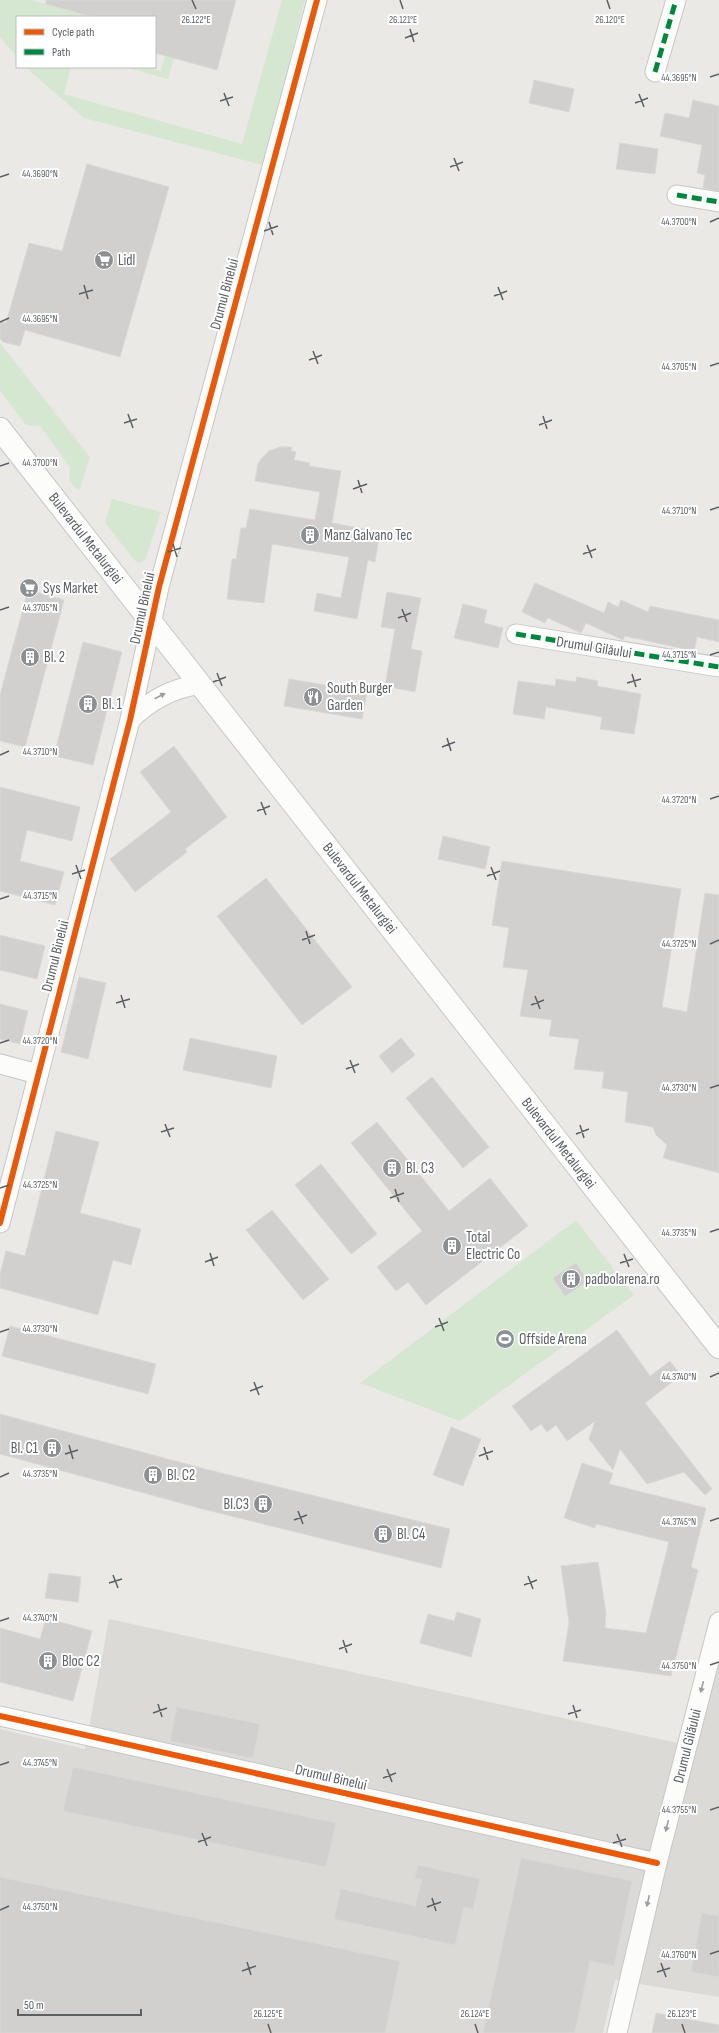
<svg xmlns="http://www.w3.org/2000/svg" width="719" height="2033" viewBox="0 0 719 2033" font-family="'Sofia Sans Condensed',sans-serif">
	<rect width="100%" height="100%" fill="#ebe9e6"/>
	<!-- industrial -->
	<polygon fill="#dcdad7" points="109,1619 696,1747 719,1657 719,1997 615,1980 603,2033 0,2033 0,1729 85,1749"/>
	<!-- green -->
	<g fill="#d6e7d1">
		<polygon points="0,0 32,0 93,17 17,17 17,57 0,37"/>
		<polygon points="282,0 305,0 263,165 84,118 25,67 71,67 64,94 242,144"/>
		<polygon points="165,56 174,58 168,79 124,67 146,67 161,71"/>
		<polygon points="0,343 90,457 80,489 75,488 69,480 70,467 40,426 26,425 0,391"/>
		<polygon points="112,499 161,512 146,558 142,562 136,562 105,523"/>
		<polygon points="576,1220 634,1295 460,1421 360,1383"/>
	</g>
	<!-- building -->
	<g fill="#d2d0cf" stroke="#dad8d6">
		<polygon points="46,0 236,0 217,70 155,53 155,17 93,17 46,4"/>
		<polygon points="534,80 574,89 569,112 529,103"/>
		<polygon points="693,100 719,106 719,191 703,188 705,175 697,173 702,145 660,136 665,113 689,118"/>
		<polygon points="620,143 658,149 655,174 616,169"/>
		<polygon points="87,164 169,187 120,357 25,330 20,346 3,342 0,339 0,321 6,323 29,243 62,251"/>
		<polygon points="280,447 292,447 291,451 296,452 294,460 310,463 309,466 341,471 332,523 380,532 375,562 368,560 357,619 314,611 317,593 341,598 349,557 272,544 264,603 227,599 232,559 236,559 241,528 246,528 250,509 315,520 320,492 255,481 258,464 261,459 269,451"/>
		<polygon points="535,583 604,613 608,602 618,607 621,600 648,612 650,606 719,620 719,642 697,637 694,651 625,636 623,640 586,623 581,633 548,618 545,623 522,612"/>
		<polygon points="28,590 64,600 25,747 0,741 0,695"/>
		<polygon points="387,592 421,598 411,649 422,651 415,692 385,686 395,629 381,627"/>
		<polygon points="463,604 487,610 484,623 503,628 498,648 454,638"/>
		<polygon points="83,642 122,652 93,765 54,756"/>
		<polygon points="577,677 598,681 597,686 641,694 634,734 600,729 602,717 546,707 544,719 513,714 518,681 555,686 556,679 576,682"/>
		<polygon points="289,679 367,692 362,719 284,706"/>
		<polygon points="174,746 227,817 185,849 187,852 135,892 110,859 171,812 140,772"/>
		<polygon points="0,787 80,807 72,841 27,830 20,861 64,872 55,905 0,891"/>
		<polygon points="443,836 490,847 485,869 438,859"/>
		<polygon points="502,861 681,889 662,1007 687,1012 705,893 719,895 719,1173 663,1158 667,1145 656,1135 653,1127 625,1122 628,1092 602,1088 604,1072 574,1069 579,1039 549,1036 552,1020 520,1016 528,970 503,967 509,928 492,925"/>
		<polygon points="266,878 352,987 302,1025 217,916"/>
		<polygon points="0,935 45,946 37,979 0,970"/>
		<polygon points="79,977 106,983 88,1059 61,1052"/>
		<polygon points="0,1004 28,1011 20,1044 0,1039"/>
		<polygon points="190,1038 277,1056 271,1088 183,1070"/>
		<polygon points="401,1038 415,1055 392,1073 379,1056"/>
		<polygon points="432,1077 489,1147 463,1168 406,1098"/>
		<polygon points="377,1122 449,1211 490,1178 528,1226 426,1305 408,1282 396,1291 377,1267 422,1231 351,1143"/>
		<polygon points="56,1131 99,1142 80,1213 141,1229 131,1265 113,1260 98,1315 0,1288 0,1274 6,1251 25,1256"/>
		<polygon points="321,1164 377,1234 351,1254 295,1185"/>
		<polygon points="272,1210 329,1279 303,1300 246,1230"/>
		<polygon points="576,1263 588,1281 565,1296 553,1278"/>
		<polygon points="10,1326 156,1364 148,1394 2,1356"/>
		<polygon points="617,1330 650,1376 670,1361 681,1375 645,1403 712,1489 705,1495 684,1472 647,1484 620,1449 613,1470 589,1439 595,1421 567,1441 556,1425 547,1432 541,1424 531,1431 512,1406"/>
		<polygon points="0,1414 209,1470 450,1529 441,1568 199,1508 0,1454"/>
		<polygon points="451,1427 481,1439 463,1486 433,1475"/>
		<polygon points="582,1463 613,1473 609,1484 706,1508 691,1567 698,1570 671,1676 563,1661 569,1622 561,1566 598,1562 606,1613 605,1628 646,1633 669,1542 596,1524 595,1528 564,1518"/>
		<polygon points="49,1573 81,1577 78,1602 45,1598"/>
		<polygon points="457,1612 481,1619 471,1657 420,1643 428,1614 454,1621"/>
		<polygon points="46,1618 92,1631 73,1701 0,1682 0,1628 40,1639"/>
		<polygon points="177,1707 260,1724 253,1758 170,1741"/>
		<polygon points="73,1767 336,1823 326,1867 63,1811"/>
		<polygon points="521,1858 632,1881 614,1966 590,1961 575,2033 483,2033"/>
		<polygon points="418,1865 480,1879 473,1909 464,1907 455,1945 334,1919 341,1889 415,1906 422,1879 415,1878"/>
		<polygon points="0,1877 400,1961 385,2033 0,2033"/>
		<polygon points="702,1913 719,1916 719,1977 691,1972"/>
		<polygon points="656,2013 719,2025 719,2033 652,2033"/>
	</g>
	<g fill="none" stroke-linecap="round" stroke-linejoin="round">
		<defs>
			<g id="street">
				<polyline points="655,72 676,0"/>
				<polyline points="677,195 719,202"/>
				<polyline points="516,634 719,667"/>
				<path d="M130,720C150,700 172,688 201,684"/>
				<polyline points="0,1064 38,1074"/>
				<polyline points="0,1223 130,720 159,587 317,0"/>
				<polyline points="0,1716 657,1863"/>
				<polyline points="617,2033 657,1863 719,1622"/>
			</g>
			<polyline id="secondary" points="0,429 719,1347"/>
		</defs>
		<!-- street casing -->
		<use href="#street" stroke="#c7c7c7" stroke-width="21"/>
		<!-- secondary casing -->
		<use href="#secondary" stroke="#c6c7c7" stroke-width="24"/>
		<!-- street -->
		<use href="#street" stroke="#fcfcfb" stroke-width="19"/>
		<!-- secondary -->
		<use href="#secondary" stroke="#fcfcfb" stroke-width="22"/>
		<!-- quiet -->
		<g stroke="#00873e" stroke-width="5" stroke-dasharray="10 5" stroke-linecap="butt">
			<polyline points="655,72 676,0"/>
			<polyline points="677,195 719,202"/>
			<polyline points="516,634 719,667"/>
		</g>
		<defs>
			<g id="cycleway">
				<polyline points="0,1223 130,720 159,587 317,0"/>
				<polyline points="0,1716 657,1863"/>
			</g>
		</defs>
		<!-- cycleway casing -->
		<use href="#cycleway" stroke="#fff" stroke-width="8"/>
		<!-- cycleway -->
		<use href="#cycleway" stroke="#e8590c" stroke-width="6"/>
	</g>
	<!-- one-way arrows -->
	<defs><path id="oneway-solid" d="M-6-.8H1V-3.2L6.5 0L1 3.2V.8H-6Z"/></defs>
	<g fill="#9b9ea0">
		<use href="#oneway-solid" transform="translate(160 696) rotate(-28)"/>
		<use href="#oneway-solid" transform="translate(702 1687) rotate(104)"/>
		<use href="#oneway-solid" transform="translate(667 1826) rotate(104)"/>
		<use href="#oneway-solid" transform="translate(648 1901) rotate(103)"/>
	</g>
	<!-- ticks -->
	<path fill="none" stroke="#5b6064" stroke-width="1.5" d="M192,0L196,9M400,0L403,9M607,0L610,9M410,29L414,42M405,38L418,33M710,77L719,74M224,93L229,106M639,94L644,107M220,101L233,97M635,103L648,98M454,158L459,171M450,167L463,162M0,177L9,174M269,222L273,235M710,222L719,218M264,231L278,226M84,285L88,299M498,287L503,300M79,294L93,290M494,296L507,291M0,322L9,318M313,351L318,364M309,360L322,355M710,366L719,363M128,414L133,428M543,416L547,429M124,423L137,419M539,425L552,420M0,466L9,463M358,480L362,493M353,489L367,484M710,510L719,507M173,544L177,557M587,545L592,558M168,552L181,548M583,554L596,549M402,609L407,622M0,610L9,607M398,618L411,613M710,655L719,652M217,673L222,686M632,674L636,687M213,682L226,677M627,683L641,679M447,738L451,751M442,747L455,742M0,755L9,751M710,799L719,796M261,802L266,815M257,811L270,806M76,865L81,879M491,867L496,880M72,874L85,870M487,876L500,871M0,899L9,896M306,931L310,944M302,940L315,935M710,944L719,940M121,995L125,1008M535,996L540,1009M116,1003L130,999M531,1005L544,1000M0,1043L9,1040M350,1060L355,1073M346,1069L359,1064M710,1088L719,1085M165,1124L170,1137M580,1125L584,1138M161,1132L174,1128M576,1134L589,1129M0,1188L9,1185M395,1189L399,1202M390,1198L404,1193M710,1232L719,1229M210,1253L214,1266M624,1254L629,1267M205,1262L218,1257M620,1263L633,1259M439,1318L444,1331M435,1327L448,1322M0,1332L9,1329M710,1377L719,1373M254,1382L259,1395M250,1391L263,1386M69,1445L73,1459M484,1447L488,1460M65,1454L78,1450M479,1456L493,1451M0,1477L9,1473M298,1511L303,1524M294,1520L307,1515M710,1521L719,1518M113,1575L118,1588M528,1576L533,1589M109,1583L122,1579M524,1585L537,1580M0,1621L9,1618M343,1640L347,1653M339,1649L352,1644M710,1665L719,1662M158,1704L162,1717M573,1705L577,1718M153,1713L167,1708M568,1714L581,1710M0,1765L9,1762M387,1769L392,1782M383,1778L396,1773M710,1810L719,1807M202,1833L207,1846M617,1834L622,1847M198,1842L211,1837M613,1843L626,1839M432,1898L436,1911M427,1907L441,1902M0,1910L9,1906M710,1954L719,1951M247,1962L251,1975M661,1963L666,1977M242,1971L256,1966M657,1972L670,1968M268,2024L271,2033M475,2024L478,2033M682,2024L685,2033"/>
	<!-- icons -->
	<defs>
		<symbol id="supermarket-disc" viewBox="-11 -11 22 22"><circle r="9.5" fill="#8d9092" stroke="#fff"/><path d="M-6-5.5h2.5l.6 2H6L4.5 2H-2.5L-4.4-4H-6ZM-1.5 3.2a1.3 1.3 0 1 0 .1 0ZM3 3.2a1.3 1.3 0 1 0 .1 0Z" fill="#fff"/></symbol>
		<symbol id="building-disc" viewBox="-11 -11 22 22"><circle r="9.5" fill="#8d9092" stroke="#fff"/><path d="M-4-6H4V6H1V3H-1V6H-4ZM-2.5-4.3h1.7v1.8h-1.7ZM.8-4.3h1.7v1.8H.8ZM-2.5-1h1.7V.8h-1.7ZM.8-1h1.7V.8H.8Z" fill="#fff"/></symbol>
		<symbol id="restaurant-disc" viewBox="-11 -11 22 22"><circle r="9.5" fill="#8d9092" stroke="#fff"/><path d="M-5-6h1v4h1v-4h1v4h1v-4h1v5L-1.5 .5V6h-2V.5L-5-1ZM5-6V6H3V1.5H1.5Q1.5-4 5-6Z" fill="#fff"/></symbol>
		<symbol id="stadium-disc" viewBox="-11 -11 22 22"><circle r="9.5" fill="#8d9092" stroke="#fff"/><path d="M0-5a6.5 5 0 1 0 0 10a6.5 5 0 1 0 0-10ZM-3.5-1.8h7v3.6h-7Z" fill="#fff"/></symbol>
	</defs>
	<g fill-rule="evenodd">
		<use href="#supermarket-disc" x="93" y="249" width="22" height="22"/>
		<use href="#building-disc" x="299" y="524" width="22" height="22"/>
		<use href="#supermarket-disc" x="18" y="577" width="22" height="22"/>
		<use href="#building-disc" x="19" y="646" width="22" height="22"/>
		<use href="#restaurant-disc" x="302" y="686" width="22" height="22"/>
		<use href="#building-disc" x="77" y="693" width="22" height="22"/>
		<use href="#building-disc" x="381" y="1157" width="22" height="22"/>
		<use href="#building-disc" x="441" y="1235" width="22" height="22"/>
		<use href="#building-disc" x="560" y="1268" width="22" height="22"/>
		<use href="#stadium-disc" x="494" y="1328" width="22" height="22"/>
		<use href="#building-disc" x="41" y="1437" width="22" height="22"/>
		<use href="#building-disc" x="142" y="1464" width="22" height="22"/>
		<use href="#building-disc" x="252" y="1493" width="22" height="22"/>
		<use href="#building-disc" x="372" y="1523" width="22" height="22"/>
		<use href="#building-disc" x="37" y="1650" width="22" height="22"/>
	</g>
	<g text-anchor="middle" stroke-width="4" stroke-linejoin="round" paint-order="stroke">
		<!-- poi labels -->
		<g font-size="15" fill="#5b6064" stroke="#fff" text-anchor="start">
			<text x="118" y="265">Lidl</text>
			<text x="324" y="540">Manz Galvano Tec</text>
			<text x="43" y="593">Sys Market</text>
			<text x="44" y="662">Bl. 2</text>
			<text x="327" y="693">South Burger<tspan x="327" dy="17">Garden</tspan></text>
			<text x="102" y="709">Bl. 1</text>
			<text x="406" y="1173">Bl. C3</text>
			<text x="466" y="1242">Total<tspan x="466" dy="17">Electric Co</tspan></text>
			<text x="585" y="1284">padbolarena.ro</text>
			<text x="519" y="1344">Offside Arena</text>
			<text x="38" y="1453" text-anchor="end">Bl. C1</text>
			<text x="167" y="1480">Bl. C2</text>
			<text x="249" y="1509" text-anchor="end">Bl.C3</text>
			<text x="397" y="1539">Bl. C4</text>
			<text x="62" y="1666">Bloc C2</text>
		</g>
		<!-- street labels -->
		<g font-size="15" fill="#5b6064" stroke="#fff">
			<text transform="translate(224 294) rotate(-75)" y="5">Drumul Binelui</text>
			<text transform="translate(86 538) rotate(52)" y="5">Bulevardul Metalurgiei</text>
			<text transform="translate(142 608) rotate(-78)" y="5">Drumul Binelui</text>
			<text transform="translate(594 647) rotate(9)" y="5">Drumul Gilăului</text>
			<text transform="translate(360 888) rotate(52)" y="5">Bulevardul Metalurgiei</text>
			<text transform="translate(55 956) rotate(-76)" y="5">Drumul Binelui</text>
			<text transform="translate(559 1143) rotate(52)" y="5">Bulevardul Metalurgiei</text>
			<text transform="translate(687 1746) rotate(-76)" y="5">Drumul Gilăului</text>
			<text transform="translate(331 1777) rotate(13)" y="5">Drumul Binelui</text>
		</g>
	</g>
	<g font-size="10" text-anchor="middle" fill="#5b6064" stroke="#fff" stroke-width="4" stroke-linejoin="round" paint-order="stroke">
		<text x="403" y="23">26.121°E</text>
		<text x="196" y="23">26.122°E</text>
		<text x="610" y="23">26.120°E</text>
		<text x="679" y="81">44.3695°N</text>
		<text x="40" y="177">44.3690°N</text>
		<text x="679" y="225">44.3700°N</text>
		<text x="40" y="322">44.3695°N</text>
		<text x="679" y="370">44.3705°N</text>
		<text x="40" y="466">44.3700°N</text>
		<text x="679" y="514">44.3710°N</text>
		<text x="40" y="611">44.3705°N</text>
		<text x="679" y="658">44.3715°N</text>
		<text x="40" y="755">44.3710°N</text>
		<text x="679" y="803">44.3720°N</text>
		<text x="40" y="899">44.3715°N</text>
		<text x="679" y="947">44.3725°N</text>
		<text x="40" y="1044">44.3720°N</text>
		<text x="679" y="1091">44.3730°N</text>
		<text x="40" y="1188">44.3725°N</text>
		<text x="679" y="1236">44.3735°N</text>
		<text x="40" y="1332">44.3730°N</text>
		<text x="679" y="1380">44.3740°N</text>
		<text x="40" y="1477">44.3735°N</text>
		<text x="679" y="1525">44.3745°N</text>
		<text x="40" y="1621">44.3740°N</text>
		<text x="679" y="1669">44.3750°N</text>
		<text x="40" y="1766">44.3745°N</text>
		<text x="679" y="1813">44.3755°N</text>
		<text x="40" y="1910">44.3750°N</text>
		<text x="679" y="1958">44.3760°N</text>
		<text x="268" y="2017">26.125°E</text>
		<text x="475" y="2017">26.124°E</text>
		<text x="682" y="2017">26.123°E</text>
	</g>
	<!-- legend -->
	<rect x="16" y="16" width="140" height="52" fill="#ffffff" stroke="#bdbfc1"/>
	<rect x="24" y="29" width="20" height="6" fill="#e8590c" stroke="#bdbfc1"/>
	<text x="52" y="36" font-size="12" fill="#5b6064">Cycle path</text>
	<rect x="24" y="49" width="20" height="6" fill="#00873e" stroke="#bdbfc1"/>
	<text x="52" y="56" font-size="12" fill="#5b6064">Path</text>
	<!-- scale -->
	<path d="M18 2009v6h123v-6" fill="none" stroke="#5b6064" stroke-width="2"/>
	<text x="24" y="2009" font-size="12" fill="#5b6064" stroke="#ffffff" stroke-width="3" paint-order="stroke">50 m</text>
</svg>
